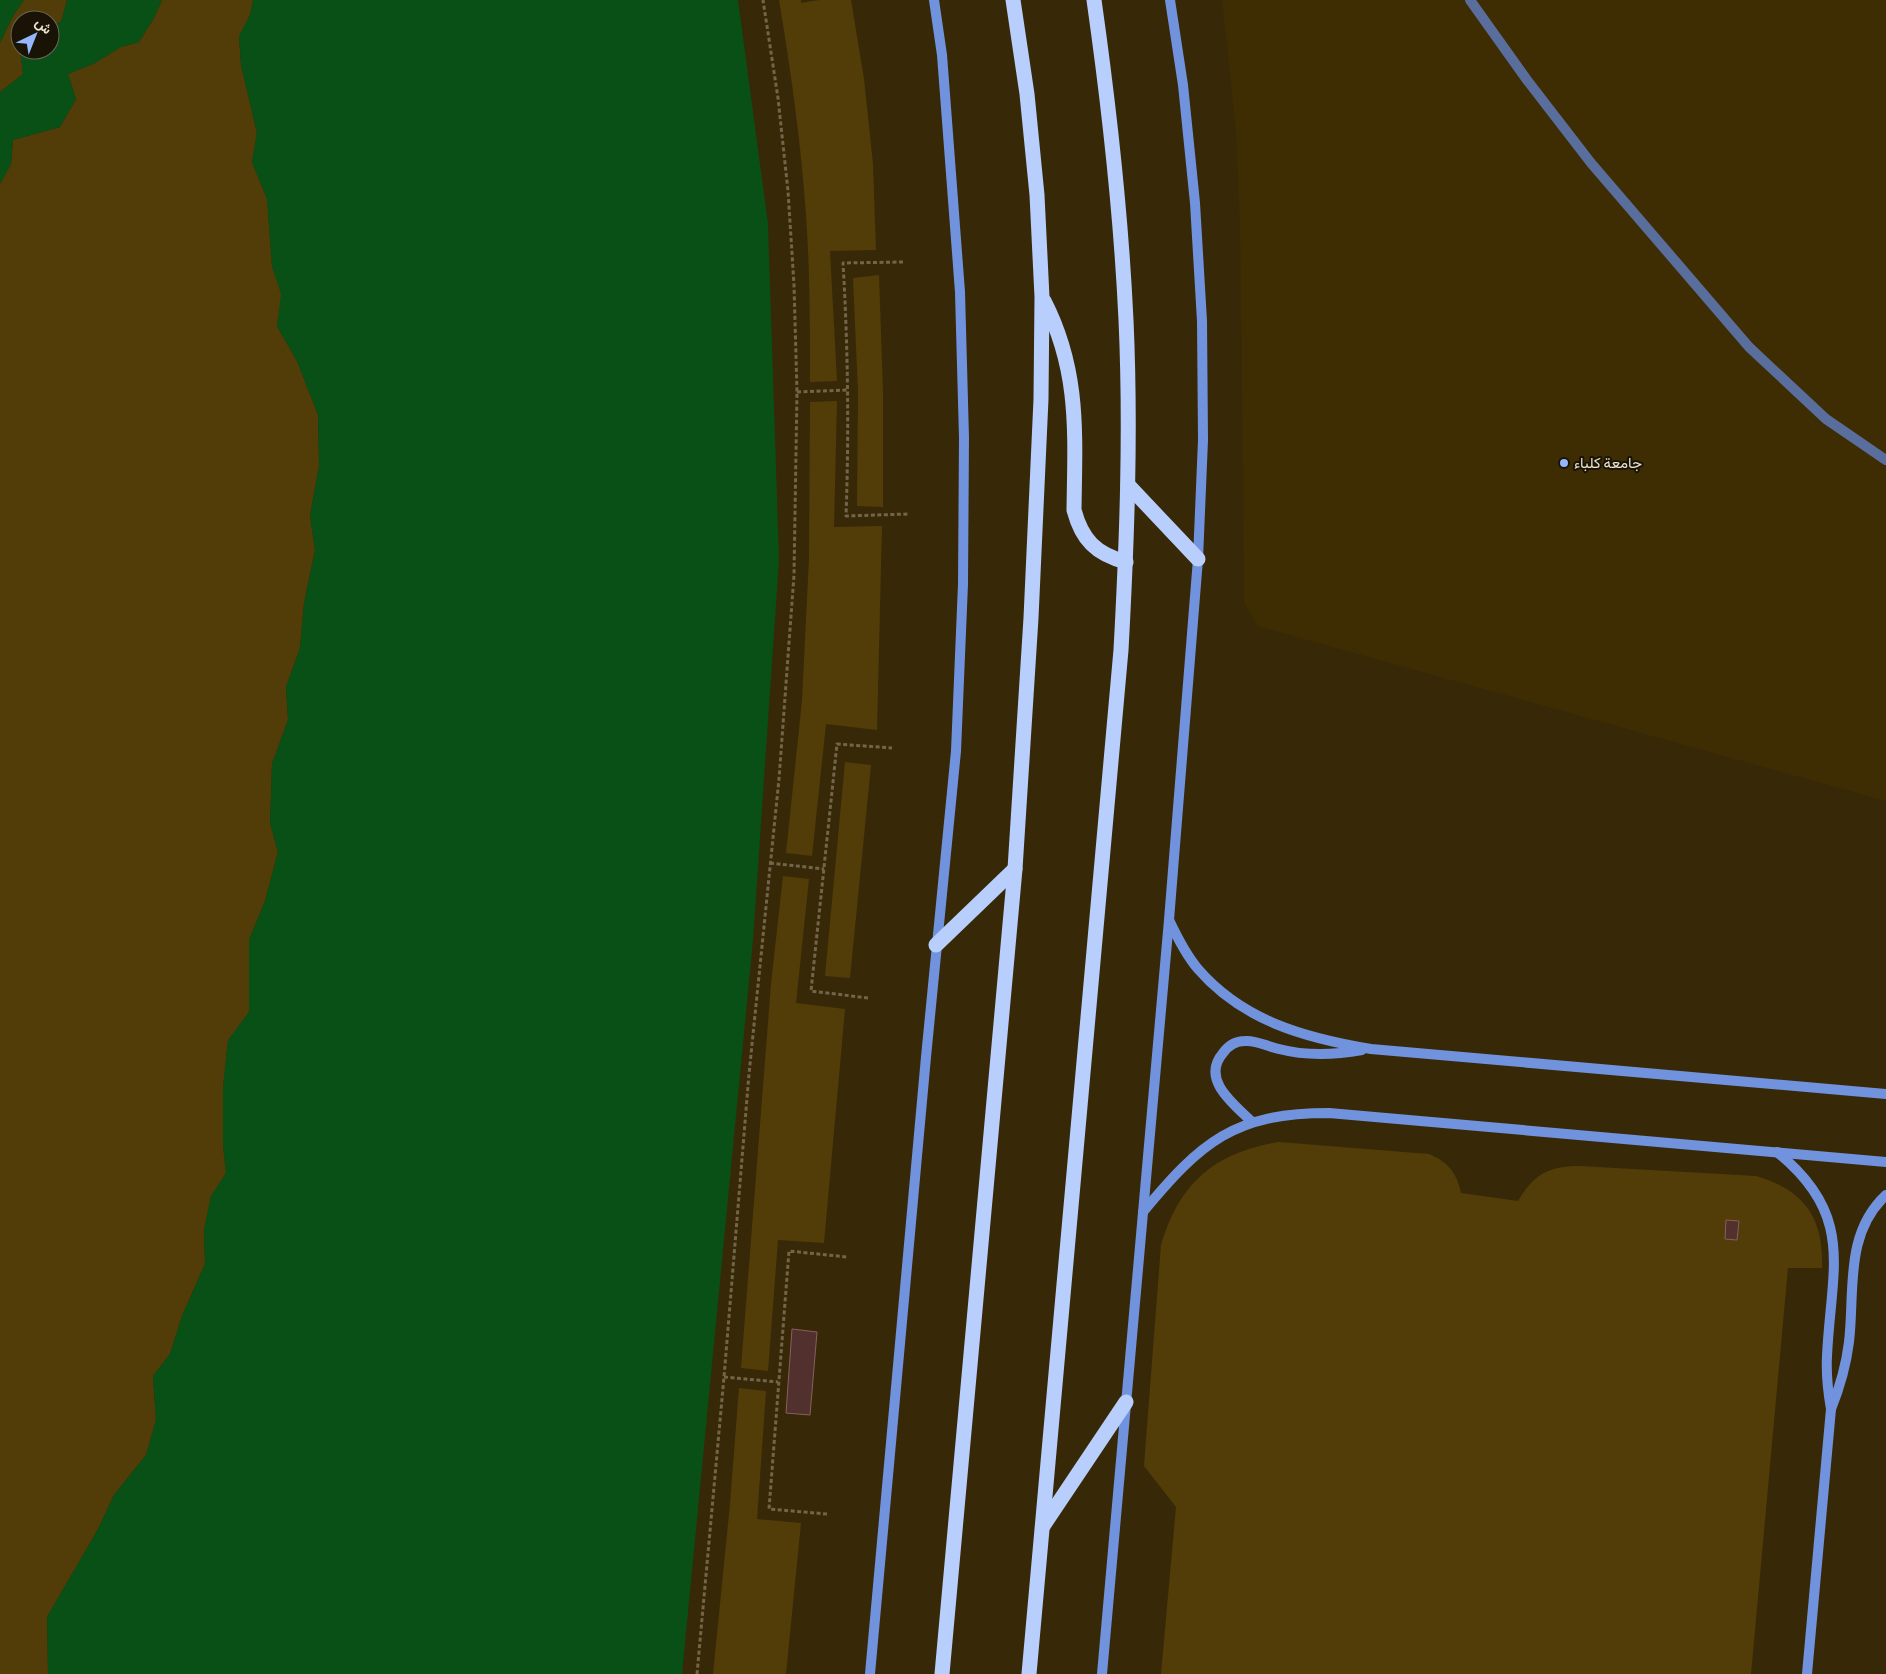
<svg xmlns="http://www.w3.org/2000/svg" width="1886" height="1674" viewBox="0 0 1886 1674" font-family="Bitter,Vazirmatn,serif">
	<rect width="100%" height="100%" fill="#372908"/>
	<!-- built -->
	<polygon fill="#3e2d02" points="1222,0 1886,0 1886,801 1257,626 1244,603 1240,226 1236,130"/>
	<!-- green -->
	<g fill="#523d09" fill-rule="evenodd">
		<polygon points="24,0 67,0 61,22 50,25 50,20 20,20 19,42 23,74 0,92 0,43 13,16"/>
		<polygon points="162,0 253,0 250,15 239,37 241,65 257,133 252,162 267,199 272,266 282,294 277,326 297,361 318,415 319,466 310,516 315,550 304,603 300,648 286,687 288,720 272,764 270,823 278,852 265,901 249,940 249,1012 228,1041 223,1088 223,1145 226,1173 211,1197 204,1230 205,1264 182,1316 170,1354 153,1376 156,1420 146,1455 114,1495 97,1531 47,1617 48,1674 0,1674 0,184 11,164 13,140 60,127 76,99 68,74 93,64 121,47 139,42 154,18"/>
		<path d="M779,0H801V3L819,0H851L864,79L873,164L876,250L830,251L837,381L810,382C810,326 810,270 806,215C801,143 791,71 779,0Z"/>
		<polygon points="879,275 883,391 883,507 857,506 858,392 853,278"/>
		<polygon points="837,401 834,527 882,526 877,730 826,724 812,856 786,853 802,701 809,558 810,402"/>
		<polygon points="845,762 871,765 850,978 825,976"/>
		<polygon points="783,876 809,879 796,1003 845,1009 824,1243 778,1240 768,1371 741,1368 771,984"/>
		<path d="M1279,1142L1429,1154C1448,1162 1457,1173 1461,1193L1518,1201C1534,1174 1549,1166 1580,1166L1756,1176C1805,1190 1824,1219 1822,1268H1788L1751,1674H1161L1176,1507L1144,1466L1161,1245C1179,1183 1215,1152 1279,1142ZM1727,1220L1739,1221L1737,1240L1725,1239Z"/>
		<polygon points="739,1388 766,1391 757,1519 801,1523 786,1674 713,1674 730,1504"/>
	</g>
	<!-- water -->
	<g fill="#085015">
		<polygon points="0,0 24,0 13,16 0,43"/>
		<polygon points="67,0 162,0 154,18 139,42 121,47 93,64 68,74 76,99 60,127 13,140 11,164 0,184 0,92 23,74 20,50 50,50 50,25 61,22"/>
		<polygon points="253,0 738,0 768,224 779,560 753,940 682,1674 48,1674 47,1617 97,1531 114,1495 146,1455 156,1420 153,1376 170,1354 182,1316 205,1264 204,1230 211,1196 226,1173 223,1145 223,1088 228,1040 249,1012 249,940 265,901 278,852 270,823 272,764 288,720 286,687 300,648 304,603 315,550 310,516 319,466 318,415 297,361 277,326 281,294 272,266 267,199 252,162 257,133 241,65 239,36 250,15"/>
	</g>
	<!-- building -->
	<g fill="#52302d" stroke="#87605c">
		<polygon points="1726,1220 1739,1221 1737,1240 1725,1239"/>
		<polygon points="792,1329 817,1332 810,1415 786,1413"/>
	</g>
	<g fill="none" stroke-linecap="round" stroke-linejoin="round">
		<!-- path -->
		<g stroke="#726549" stroke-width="3" stroke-dasharray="4 2.5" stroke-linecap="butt">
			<path d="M903,262L843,263C848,347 849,431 846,516L908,514"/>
			<polyline points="797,392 848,390"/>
			<polyline points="770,863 824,869"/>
			<polyline points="868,998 811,991 837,744 892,748"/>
			<polyline points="724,1377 778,1382"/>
			<polyline points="827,1514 769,1509 789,1251 847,1257"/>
			<polyline points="697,1674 724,1377 749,1074 779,779 794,575 797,392 794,285 788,191 778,98 763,0"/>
		</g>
		<!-- lane -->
		<polyline stroke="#596e9d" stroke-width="10" points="1470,0 1527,80 1591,163 1749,347 1826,419 1886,460"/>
		<!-- secondary -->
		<g stroke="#7193de" stroke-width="10">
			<path d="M1169,920C1177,937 1186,955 1198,969C1243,1021 1305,1038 1371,1049L1886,1094"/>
			<path d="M1252,1122C1235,1105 1200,1080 1223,1053C1228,1046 1236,1041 1245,1041C1257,1040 1268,1047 1279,1049C1306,1056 1335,1055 1362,1050"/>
			<path d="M1777,1152C1856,1216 1831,1269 1827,1356C1826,1374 1828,1392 1831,1409L1807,1674"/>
			<path d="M1143,1212C1201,1142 1234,1113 1329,1113L1886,1162"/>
			<path d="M1831,1409C1840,1387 1846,1366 1849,1342C1855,1291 1844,1234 1886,1195"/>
			<polyline points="870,1674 926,1057 956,751 963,584 964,438 960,292 942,55 934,0"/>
			<polyline points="1102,1674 1169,920 1198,559 1203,440 1202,321 1195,203 1183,85 1170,0"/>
		</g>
		<!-- highway -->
		<g stroke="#b8cefc" stroke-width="15">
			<path d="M1044,301C1080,371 1075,434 1074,510C1082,540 1096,554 1126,562"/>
			<polyline points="1128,485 1198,559"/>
			<polyline points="936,945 1015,869"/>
			<polyline points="1043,1526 1126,1402"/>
			<polyline points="942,1674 1015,869 1031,618 1041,399 1042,297 1037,195 1027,94 1013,0"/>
			<path d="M1029,1674L1121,650C1127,540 1131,430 1126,320C1121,213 1109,106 1094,0"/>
		</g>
	</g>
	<!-- markers -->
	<circle fill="#95b6fd" stroke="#191306" stroke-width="2" cx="1564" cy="463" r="5"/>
	<g text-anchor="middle" stroke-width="4" stroke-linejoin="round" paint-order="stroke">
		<!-- poi labels -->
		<g font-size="15" fill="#eae1cf" stroke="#191306" text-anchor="start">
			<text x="1574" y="468">جامعة كلباء</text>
		</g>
	</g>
	<!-- north arrow -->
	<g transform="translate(35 35) rotate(43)"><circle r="24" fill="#191306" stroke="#6d6556"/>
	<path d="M0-4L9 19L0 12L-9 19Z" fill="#95b6fd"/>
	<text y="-8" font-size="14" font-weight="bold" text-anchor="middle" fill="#eae1cf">ش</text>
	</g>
</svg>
